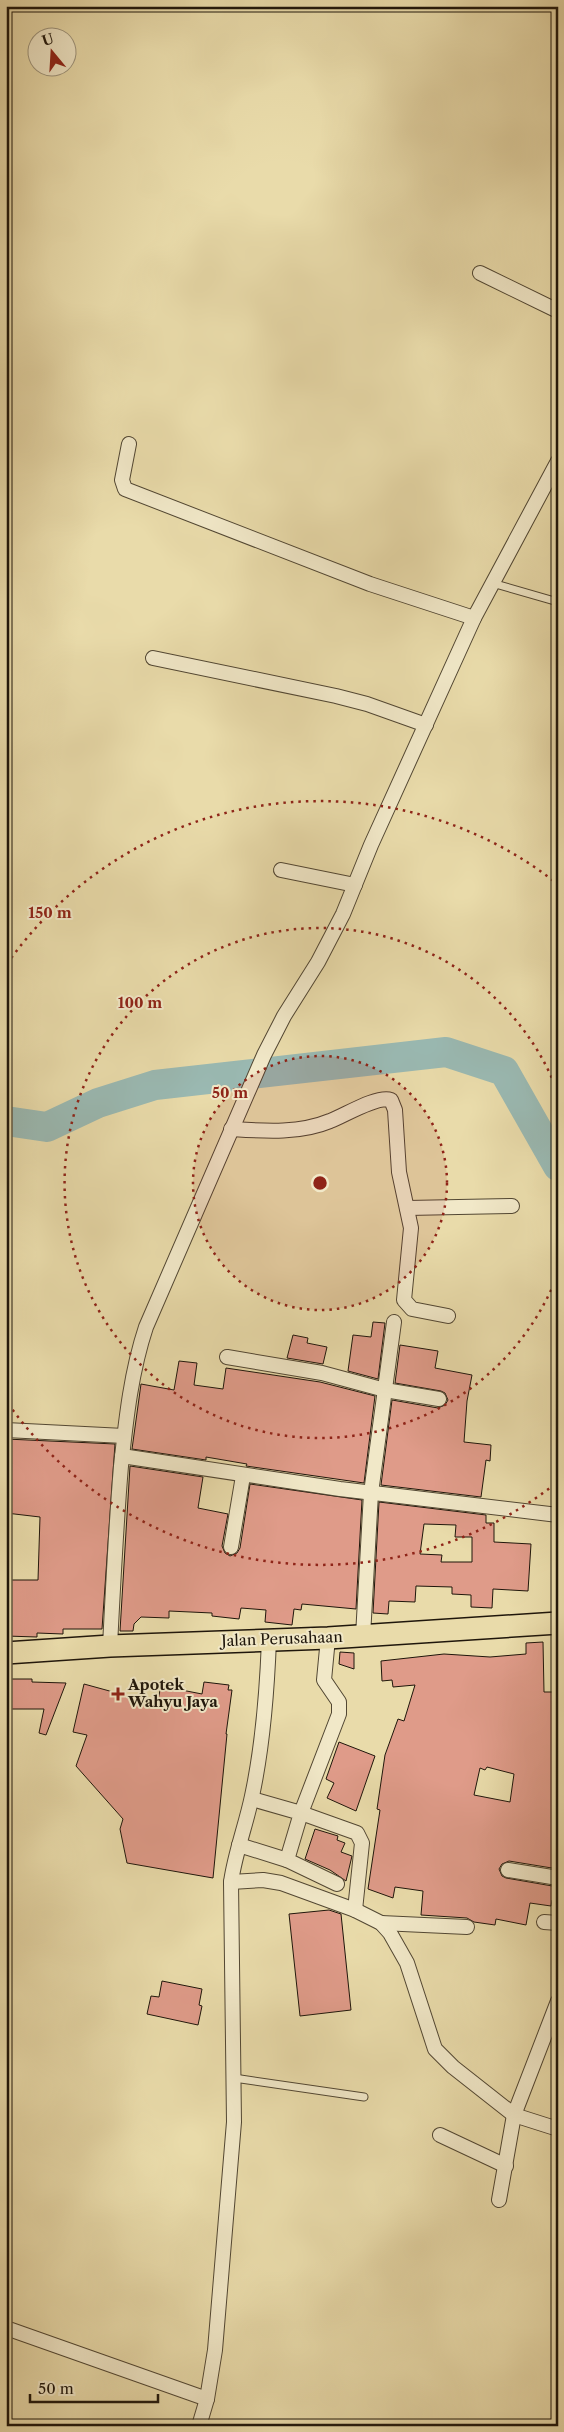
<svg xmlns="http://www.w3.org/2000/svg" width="564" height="2432" viewBox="0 0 564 2432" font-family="'Libre Caslon Text',serif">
	<rect width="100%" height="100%" fill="#e9dbaa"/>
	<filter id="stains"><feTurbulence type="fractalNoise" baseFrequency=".004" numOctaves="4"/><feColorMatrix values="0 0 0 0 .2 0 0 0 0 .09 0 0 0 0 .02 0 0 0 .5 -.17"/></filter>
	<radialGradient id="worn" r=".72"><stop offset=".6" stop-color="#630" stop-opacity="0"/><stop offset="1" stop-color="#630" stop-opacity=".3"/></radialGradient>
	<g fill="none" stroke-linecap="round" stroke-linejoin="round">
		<!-- river -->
		<polyline stroke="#9ab9b2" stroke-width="30" points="6,1121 47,1127 98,1103 155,1085 446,1052 504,1071 558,1166"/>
	</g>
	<!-- building -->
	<g fill="#df9b89" stroke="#1f160b" fill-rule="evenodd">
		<polygon points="373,1322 385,1323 378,1379 348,1371 353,1335 371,1337"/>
		<polygon points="293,1335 308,1338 307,1343 327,1347 323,1364 287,1358"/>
		<polygon points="400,1345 438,1351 435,1368 472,1375 467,1401 464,1442 491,1445 490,1461 486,1460 481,1497 381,1485 392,1400 438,1408 445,1405 448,1400 445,1393 441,1391 395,1383"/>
		<polygon points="179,1361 197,1363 194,1385 223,1389 226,1368 320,1382 375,1396 364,1483 246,1466 247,1464 206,1457 206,1460 132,1449 141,1384 174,1390"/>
		<polygon points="6,1439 115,1444 102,1629 63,1629 63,1634 37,1633 37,1637 6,1636 6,1580 38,1580 40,1517 6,1513"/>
		<polygon points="130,1466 203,1477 198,1508 228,1514 222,1546 225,1553 230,1556 237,1553 240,1548 250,1484 362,1500 356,1609 302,1604 301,1610 294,1609 292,1625 265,1622 266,1610 241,1608 239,1619 212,1616 212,1613 169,1611 169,1618 141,1617 134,1624 133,1631 120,1631"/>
		<path d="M379,1502L486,1515V1523H494V1542L531,1544L528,1591L493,1589L492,1608L471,1607V1595L452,1594V1587L416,1586L415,1602L389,1601L388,1614L373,1613ZM424,1524L456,1525L455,1537H472V1562H441L442,1555L420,1554Z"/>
		<path d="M543,1642L544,1692H558V1869L509,1861L502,1864L499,1869L502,1876L506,1878L558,1887V1901L552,1900L551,1906L530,1903L526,1925L496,1919L495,1925L474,1922L467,1918L421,1915L423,1891L395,1887L393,1898L368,1889L380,1810L377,1809L385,1755L398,1719L404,1721L415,1685L393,1687L392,1680L382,1681L381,1661L444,1654L490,1657L526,1654V1643ZM487,1767L514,1774L510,1802L474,1795L480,1768L485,1770Z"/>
		<polygon points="340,1652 354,1653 354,1669 339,1664"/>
		<polygon points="6,1679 32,1679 32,1682 66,1683 46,1735 39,1733 44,1709 6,1709"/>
		<polygon points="204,1682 229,1685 228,1690 232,1690 226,1734 227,1734 213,1878 127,1863 120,1829 123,1819 76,1766 87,1735 73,1732 84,1684 157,1704 161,1686 202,1694"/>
		<polygon points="339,1742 375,1756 356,1811 327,1798 334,1783 326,1779"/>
		<polygon points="315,1829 338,1836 337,1840 345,1843 341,1852 352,1856 346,1881 330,1870 305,1859"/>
		<polygon points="329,1910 341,1914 351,2010 300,2016 289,1914"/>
		<polygon points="162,1981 202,1989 199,2005 202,2006 198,2025 147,2014 151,1996 159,1997"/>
	</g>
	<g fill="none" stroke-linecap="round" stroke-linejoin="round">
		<defs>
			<g id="lane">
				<polyline points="492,583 558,602"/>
				<polyline points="6,1819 6,1820"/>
				<polyline points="234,2078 364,2097"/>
			</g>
			<g id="street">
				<polyline points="480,273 558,311"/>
				<polyline points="129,444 122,480 125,489 370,584 474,618"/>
				<polyline points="153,658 336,696 367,704 426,725"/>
				<polyline points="281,870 355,885"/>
				<path d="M231,1129C263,1131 299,1134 330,1121C344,1116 377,1095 391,1100L395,1110L399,1172L411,1228L404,1300L412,1309L448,1316"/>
				<polyline points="407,1208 512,1206"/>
				<polyline points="227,1357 322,1373 385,1390 439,1399"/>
				<polyline points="6,1430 124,1436"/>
				<polyline points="122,1456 340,1489 558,1515"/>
				<polyline points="231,1547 243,1476"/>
				<polyline points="363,1636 371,1493 394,1322"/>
				<polyline points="328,1638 324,1680 339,1702 339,1714 301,1813 357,1833 362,1843 355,1910"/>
				<path d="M110,1646C113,1586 116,1526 121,1466C126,1420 131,1372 146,1327L264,1055L284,1016L318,962L343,914L371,845L474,618L558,461"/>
				<polyline points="252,1799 301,1813 287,1860 337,1884"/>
				<polyline points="239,1845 287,1860"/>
				<polyline points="508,1870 558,1878"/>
				<polyline points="231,1882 263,1880 281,1883 355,1910 381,1923 390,1933 407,1963 435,2049 453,2067 514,2115 558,2129"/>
				<polyline points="544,1922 558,1923"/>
				<polyline points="381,1923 467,1927"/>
				<polyline points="440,2135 506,2166"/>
				<polyline points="499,2200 514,2115 558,2001"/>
				<polyline points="6,2328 207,2399"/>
				<path d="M199,2426L207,2399L215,2350L234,2122L231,1882C235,1853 246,1825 252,1796C263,1745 267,1692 269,1640"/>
			</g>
			<polyline id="primary" points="6,1653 110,1646 328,1638 558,1623"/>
		</defs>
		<!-- lane casing -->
		<use href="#lane" stroke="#524733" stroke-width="9"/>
		<!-- street casing -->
		<use href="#street" stroke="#524733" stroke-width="16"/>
		<!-- primary casing -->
		<use href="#primary" stroke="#1f160b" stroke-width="24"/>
		<!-- lane -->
		<use href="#lane" stroke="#f1e8c8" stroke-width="7"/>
		<!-- street -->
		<use href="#street" stroke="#f1e8c8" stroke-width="14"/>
		<!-- primary -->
		<use href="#primary" stroke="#e9dbaa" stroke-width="21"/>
	</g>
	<!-- distance rings -->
	<circle cx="320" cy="1183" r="127" fill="#8f2418" fill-opacity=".12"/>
	<g fill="none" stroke="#8f2418" stroke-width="2.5" stroke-dasharray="2.5 5">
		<circle cx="320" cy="1183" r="127"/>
		<path d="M557 1276A255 255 0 1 1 557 1090"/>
		<path d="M555 1484A382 382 0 0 1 7 1402M7 964A382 382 0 0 1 555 882"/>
	</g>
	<!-- markers -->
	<path fill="#8f2418" stroke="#f1e8c8" stroke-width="2" d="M115.5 1686.5h5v5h5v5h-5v5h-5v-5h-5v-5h5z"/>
	<g text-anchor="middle" stroke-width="4" stroke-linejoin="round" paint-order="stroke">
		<!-- street labels -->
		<g font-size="15" fill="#1f160b" stroke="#f1e8c8">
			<text transform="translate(282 1639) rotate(-2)" y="5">Jalan Perusahaan</text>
		</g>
		<!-- poi labels -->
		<g font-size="15" font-weight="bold" fill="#1f160b" stroke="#f1e8c8" text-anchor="start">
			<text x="128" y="1690">Apotek<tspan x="128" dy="17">Wahyu Jaya</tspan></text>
		</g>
	</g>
	<circle cx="320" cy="1183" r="8" fill="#8f2418" stroke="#f1e8c8" stroke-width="2.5"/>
	<g font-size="15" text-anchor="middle" font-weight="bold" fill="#8f2418" stroke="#f1e8c8" stroke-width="4" stroke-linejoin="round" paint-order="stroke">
		<text x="50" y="918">150 m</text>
		<text x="140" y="1008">100 m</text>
		<text x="230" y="1098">50 m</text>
	</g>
	<!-- margin -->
	<rect width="564" height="2432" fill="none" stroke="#e9dbaa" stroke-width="25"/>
	<rect x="8" y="8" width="549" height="2417" fill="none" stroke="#1f160b" stroke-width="2.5"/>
	<rect x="12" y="12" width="539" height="2407" fill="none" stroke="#1f160b"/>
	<!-- north arrow -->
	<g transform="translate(52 52) rotate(342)"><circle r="24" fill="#f1e8c8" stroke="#9d947c"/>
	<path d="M0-4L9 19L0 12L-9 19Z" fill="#8f2418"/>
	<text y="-8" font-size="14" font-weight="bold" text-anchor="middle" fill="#1f160b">U</text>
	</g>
	<!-- scale -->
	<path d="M30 2394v8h128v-8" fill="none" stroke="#1f160b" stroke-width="2.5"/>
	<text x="38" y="2394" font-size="15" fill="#1f160b" stroke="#f1e8c8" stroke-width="4" paint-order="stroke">50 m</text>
	<rect width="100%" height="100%" filter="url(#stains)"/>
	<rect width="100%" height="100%" fill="url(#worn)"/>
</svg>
